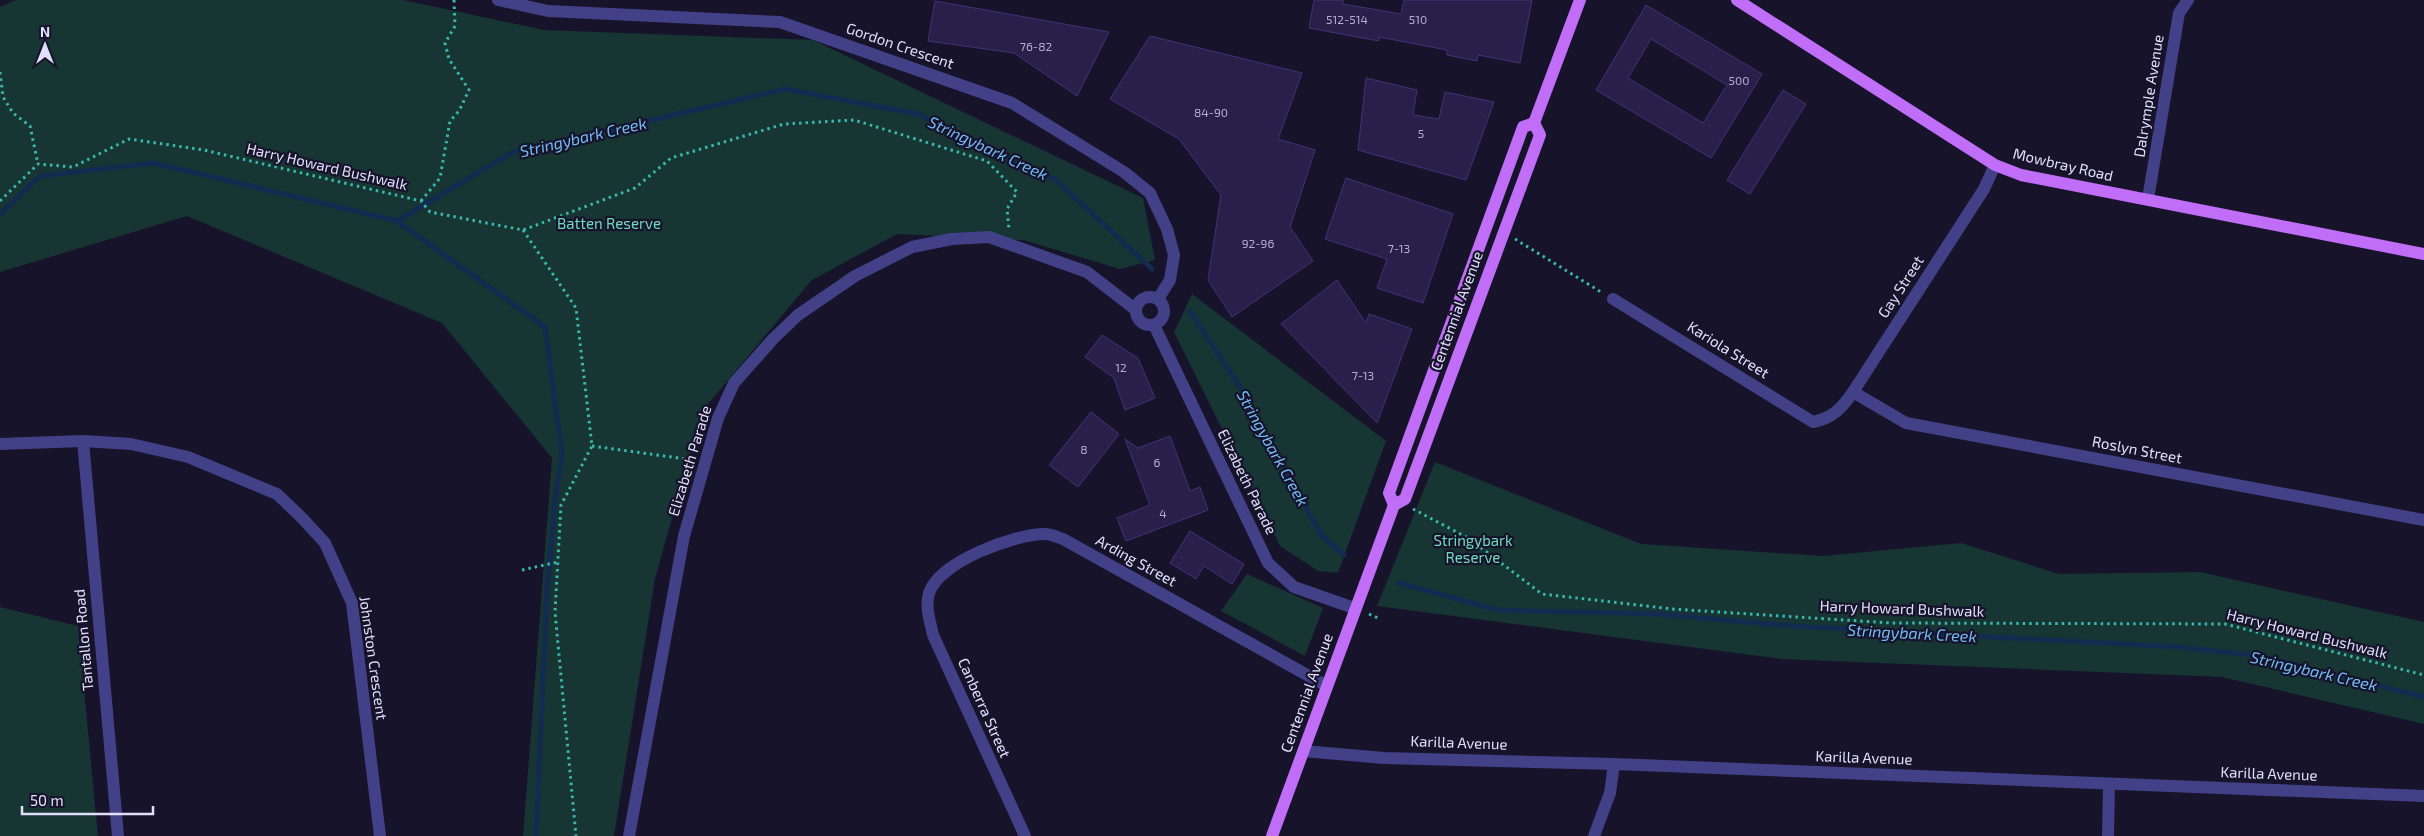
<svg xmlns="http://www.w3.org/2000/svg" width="2424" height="836" viewBox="0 0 2424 836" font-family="'Exo 2',sans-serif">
	<rect width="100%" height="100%" fill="#17132b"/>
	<!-- green -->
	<g fill="#163533">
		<polygon points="16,0 403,0 544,30 813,40 1143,198 1155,260 1120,269 1023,240 897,234 812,280 702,411 655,579 614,836 523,836 552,458 442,323 187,216 0,272 0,7"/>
		<polygon points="1192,294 1386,441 1338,573 1318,571 1280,546 1174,332"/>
		<polygon points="1435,462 1641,544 1823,556 1961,543 2059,574 2200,572 2424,622 2424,724 2222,677 1781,659 1377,606"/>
		<polygon points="1247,574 1323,608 1305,656 1221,611"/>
		<polygon points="0,607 78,626 98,836 0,836"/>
	</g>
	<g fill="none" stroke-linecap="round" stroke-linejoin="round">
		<!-- stream -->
		<g stroke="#132b50" stroke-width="5">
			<polyline points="0,214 40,176 154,163 397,221 511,153 785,89 918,114 1056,180 1152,269"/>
			<polyline points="397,221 545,327 562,454 555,501 547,590 536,836"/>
			<polyline points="1190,311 1245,395 1321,535 1344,555"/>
			<polyline points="1399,583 1498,610 1658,614 1792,626 2179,647 2260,656 2424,697"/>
		</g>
	</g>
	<!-- building -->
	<g fill="#28204b" stroke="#3f3476" fill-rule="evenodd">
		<polygon points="1314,0 1343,0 1343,4 1401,14 1404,0 1532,0 1520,63 1478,55 1477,61 1447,55 1447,50 1379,37 1379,41 1309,28"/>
		<polygon points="935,1 1109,32 1077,96 1014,53 928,41"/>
		<path d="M1646,5L1762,74L1711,158L1596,90ZM1651,39L1727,85L1703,123L1628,78Z"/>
		<polygon points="1150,36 1302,73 1278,139 1315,150 1290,227 1313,261 1232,317 1208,280 1221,195 1179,139 1110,99"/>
		<polygon points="1366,78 1417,90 1413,115 1439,119 1445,92 1494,102 1466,180 1358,150"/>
		<polygon points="1783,90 1806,104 1750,194 1727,180"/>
		<polygon points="1346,178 1453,214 1423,303 1377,288 1387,259 1325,239"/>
		<polygon points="1337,280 1366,323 1369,314 1412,329 1377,423 1281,324"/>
		<polygon points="1102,335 1138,358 1155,398 1125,410 1114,378 1085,357"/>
		<polygon points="1091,412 1119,434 1078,487 1049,465"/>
		<polygon points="1170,436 1190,491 1200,487 1208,510 1126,541 1117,518 1150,505 1125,439 1139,449 1138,448"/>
		<polygon points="1190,531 1244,564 1232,584 1204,566 1196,579 1170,563"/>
	</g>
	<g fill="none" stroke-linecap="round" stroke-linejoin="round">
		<!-- path -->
		<g stroke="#39b8ad" stroke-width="3" stroke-dasharray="2.5 4" stroke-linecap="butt">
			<polyline points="0,72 3,97 13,113 30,126 38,164"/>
			<polyline points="0,201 38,164 73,167 129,139 204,150 421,201 430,212 523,230 635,188 671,158 784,124 854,120 987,161 1017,192 1007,209 1009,229"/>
			<polyline points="421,201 440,178 450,121 459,111 469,90 449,59 445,43 455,26 454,0"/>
			<polyline points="523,230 576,308 592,446 561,505 555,612 576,836"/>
			<polyline points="1515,239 1601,292"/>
			<polyline points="592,446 693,460"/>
			<polyline points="1413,509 1468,538 1542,594 1672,609 1891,623 2225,624 2424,675"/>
			<polyline points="522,570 558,562"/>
			<polyline points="1369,614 1378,618"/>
		</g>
		<!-- minor -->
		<g stroke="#424187" stroke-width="12">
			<polyline points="498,0 548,11 780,22 1012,103 1124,172 1150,193 1167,229 1174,255 1170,280 1158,299"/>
			<polyline points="2148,199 2179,13 2188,0"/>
			<circle cx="1150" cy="311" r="14"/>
			<path d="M1613,299L1813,422C1833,418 1842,408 1853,392L1984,189L1995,165"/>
			<polyline points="1154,325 1268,563 1294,587 1354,608"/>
			<polyline points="1853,392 1906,423 2424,520"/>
			<polyline points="83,441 118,836"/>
			<polyline points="0,444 83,441 131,444 188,457 277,494 302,518 325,543 352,603 380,836"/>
			<polyline points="1303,751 1384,758 1614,764 2424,796"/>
			<polyline points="629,836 684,536 718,418 734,383 773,339 798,315 855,276 912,247 952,239 989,237 1087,272 1136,310"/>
			<path d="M1025,836L933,635C930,621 925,607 929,593C939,562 1014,534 1045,534C1051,534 1057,537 1063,539L1327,686"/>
			<polyline points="1594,836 1610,793 1614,764"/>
			<polyline points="2108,836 2109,784"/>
		</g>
		<!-- major -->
		<g stroke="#c06df7" stroke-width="12">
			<polyline points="1737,0 1995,165 2021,175 2424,254"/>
			<polyline points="1394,505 1389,493 1523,127 1534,123 1580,0"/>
			<polyline points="1272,836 1394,505 1405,499 1540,135 1534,123"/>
		</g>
	</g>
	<g text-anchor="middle" stroke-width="4.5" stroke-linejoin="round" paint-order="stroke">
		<!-- number labels -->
		<g font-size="12" fill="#b4afd0">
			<text x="1347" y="24">512-514</text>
			<text x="1418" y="24">510</text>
			<text x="1036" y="51">76-82</text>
			<text x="1739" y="85">500</text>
			<text x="1211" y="117">84-90</text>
			<text x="1421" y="138">5</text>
			<text x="1258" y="248">92-96</text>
			<text x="1399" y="253">7-13</text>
			<text x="1121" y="372">12</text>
			<text x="1363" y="380">7-13</text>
			<text x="1084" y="454">8</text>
			<text x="1157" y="467">6</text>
			<text x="1163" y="518">4</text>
		</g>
		<!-- street labels -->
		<g font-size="15" fill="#e2dffd" stroke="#17132b">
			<text transform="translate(900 46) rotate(19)" y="5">Gordon Crescent</text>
			<text transform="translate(2149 96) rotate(-81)" y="5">Dalrymple Avenue</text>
			<text transform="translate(2063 165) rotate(13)" y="5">Mowbray Road</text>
			<text transform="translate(327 167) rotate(13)" y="5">Harry Howard Bushwalk</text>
			<text transform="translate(1901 287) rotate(-57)" y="5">Gay Street</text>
			<text transform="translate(1457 311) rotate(-70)" y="5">Centennial Avenue</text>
			<text transform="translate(1728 350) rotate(32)" y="5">Kariola Street</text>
			<text transform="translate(2137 450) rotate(11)" y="5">Roslyn Street</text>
			<text transform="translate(690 461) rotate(-73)" y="5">Elizabeth Parade</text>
			<text transform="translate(1247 482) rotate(64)" y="5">Elizabeth Parade</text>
			<text transform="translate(1136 561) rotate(29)" y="5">Arding Street</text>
			<text transform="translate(1902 609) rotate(2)" y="5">Harry Howard Bushwalk</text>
			<text transform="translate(2307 634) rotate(14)" y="5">Harry Howard Bushwalk</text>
			<text transform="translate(84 640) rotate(-95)" y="5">Tantallon Road</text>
			<text transform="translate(373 658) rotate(82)" y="5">Johnston Crescent</text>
			<text transform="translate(1307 693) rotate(-70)" y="5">Centennial Avenue</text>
			<text transform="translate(984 708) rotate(66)" y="5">Canberra Street</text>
			<text transform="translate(1459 743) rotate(2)" y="5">Karilla Avenue</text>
			<text transform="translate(1864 758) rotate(2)" y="5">Karilla Avenue</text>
			<text transform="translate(2269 774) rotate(2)" y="5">Karilla Avenue</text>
		</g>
		<!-- park labels -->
		<g font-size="15" fill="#6ddbbd" stroke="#17132b">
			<text x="609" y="229">Batten Reserve</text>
			<text x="1473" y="546">Stringybark<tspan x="1473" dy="17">Reserve</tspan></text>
		</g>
		<!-- water labels -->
		<g font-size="16" font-style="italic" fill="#73bdf7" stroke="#17132b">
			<text transform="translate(583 137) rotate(-13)" y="6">Stringybark Creek</text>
			<text transform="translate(988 148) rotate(25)" y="6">Stringybark Creek</text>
			<text transform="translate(1273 448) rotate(61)" y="6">Stringybark Creek</text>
			<text transform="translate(1912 633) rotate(3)" y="6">Stringybark Creek</text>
			<text transform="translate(2314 671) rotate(13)" y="6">Stringybark Creek</text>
		</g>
	</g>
	<!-- north arrow -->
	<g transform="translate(45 45)" stroke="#17132b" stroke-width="4" paint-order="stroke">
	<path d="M0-4L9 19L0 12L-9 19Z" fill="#e2dffd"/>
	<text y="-8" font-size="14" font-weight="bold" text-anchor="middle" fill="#e2dffd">N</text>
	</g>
	<!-- scale -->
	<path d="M22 806v8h131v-8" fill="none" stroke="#e2dffd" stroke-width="2.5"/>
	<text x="30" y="806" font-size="15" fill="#e2dffd" stroke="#17132b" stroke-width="4" paint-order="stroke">50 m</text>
</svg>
